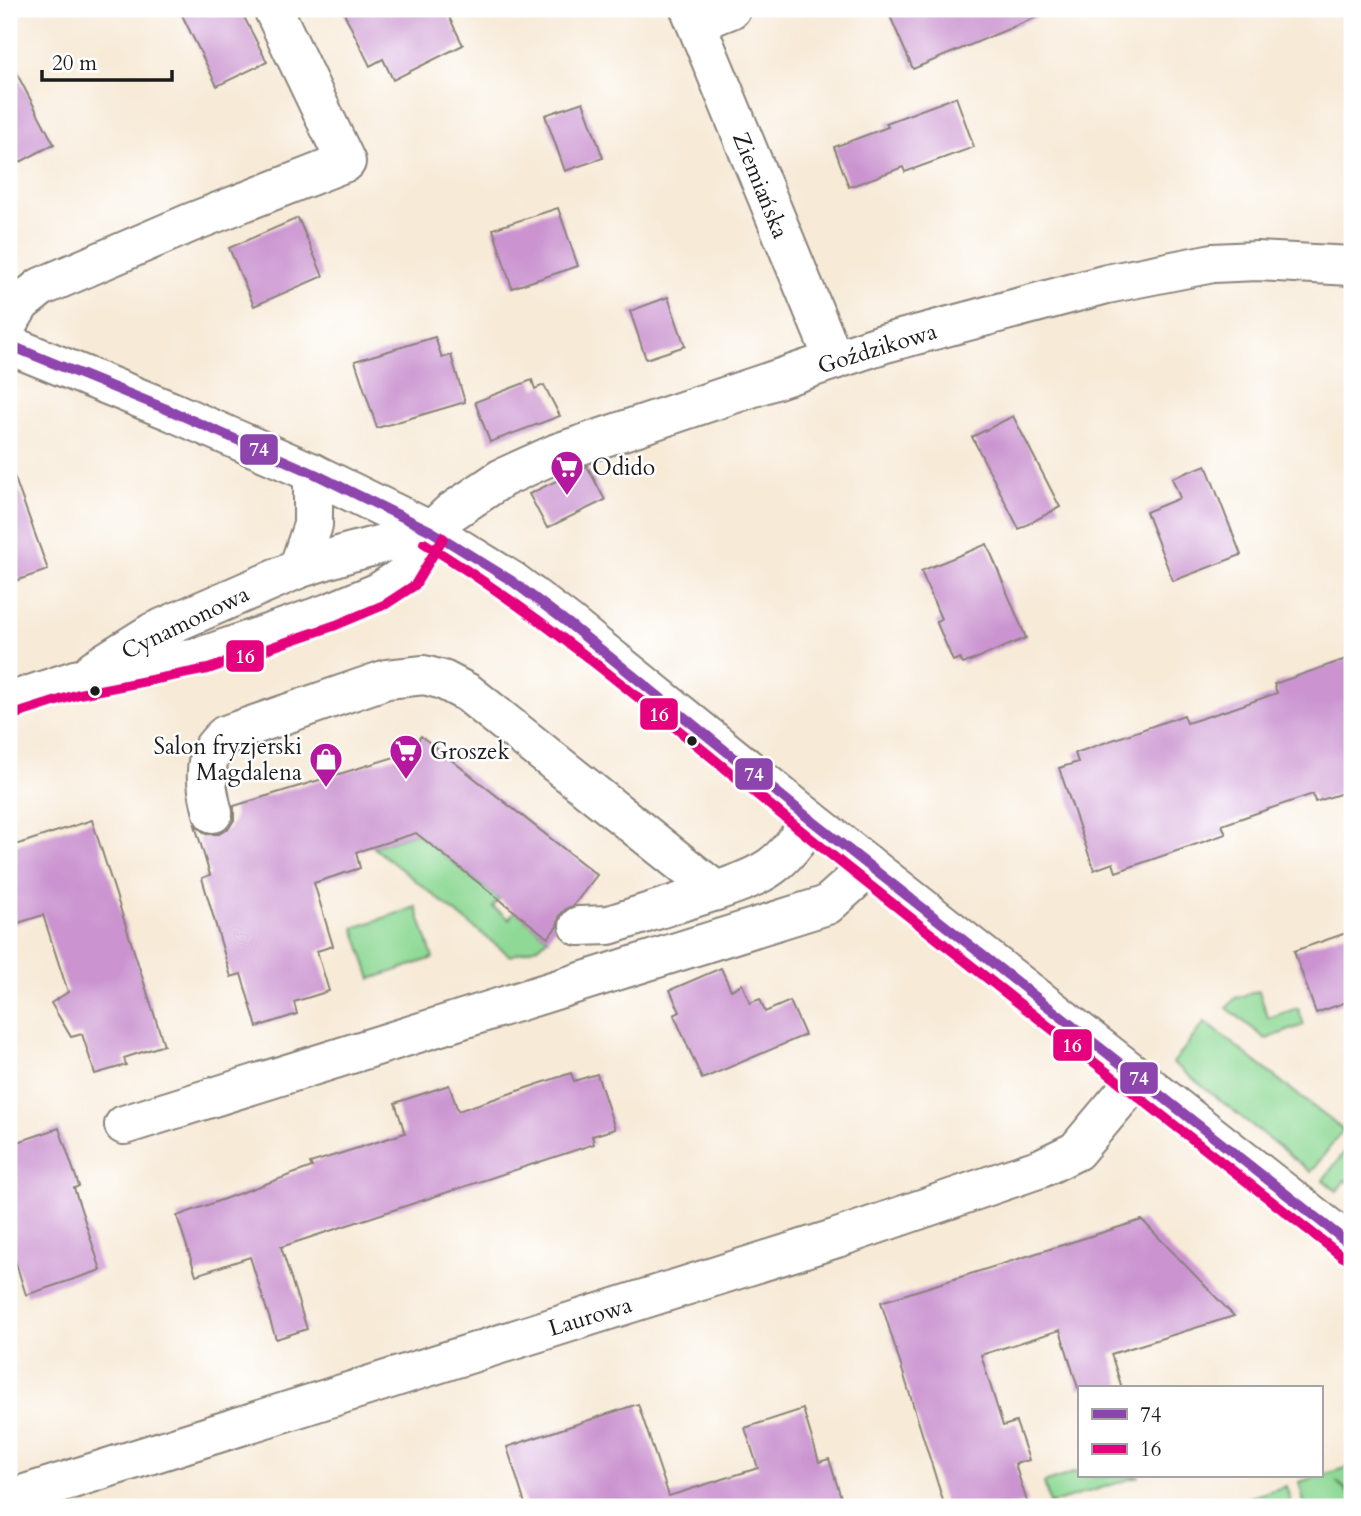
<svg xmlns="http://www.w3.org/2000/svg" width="1361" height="1516" viewBox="0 0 1361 1516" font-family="Cardo,serif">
	<rect width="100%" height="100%" fill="#fff"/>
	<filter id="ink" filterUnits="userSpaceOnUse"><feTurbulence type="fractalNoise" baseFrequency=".0143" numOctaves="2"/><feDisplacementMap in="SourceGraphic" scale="14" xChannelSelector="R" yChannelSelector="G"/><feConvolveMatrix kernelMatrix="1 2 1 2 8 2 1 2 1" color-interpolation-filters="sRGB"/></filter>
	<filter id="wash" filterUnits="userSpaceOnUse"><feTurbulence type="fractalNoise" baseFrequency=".00686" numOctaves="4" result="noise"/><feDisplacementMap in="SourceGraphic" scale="28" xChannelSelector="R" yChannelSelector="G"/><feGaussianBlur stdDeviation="1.57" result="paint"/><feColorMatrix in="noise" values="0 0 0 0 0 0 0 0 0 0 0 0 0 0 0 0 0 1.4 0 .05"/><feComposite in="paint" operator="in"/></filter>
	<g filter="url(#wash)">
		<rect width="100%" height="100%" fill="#f7ead7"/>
		<!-- green -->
		<g fill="#8ed995" stroke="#557a58" stroke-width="2">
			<polygon points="416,833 499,899 493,907 509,919 515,911 548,938 540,946 510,956 373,847"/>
			<polygon points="416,907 433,958 371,979 354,928"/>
			<polygon points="1259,991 1268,1018 1298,1008 1304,1025 1266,1039 1227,1008 1235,998"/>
			<polygon points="1205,1022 1343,1130 1311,1172 1173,1063"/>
			<polygon points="1352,1142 1352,1185 1345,1180 1337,1191 1323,1180"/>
			<polygon points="1352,1466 1352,1484 1347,1490 1336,1481 1352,1497 1352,1507 1305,1507 1299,1482"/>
			<polygon points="1079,1471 1079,1476 1140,1476 1050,1504 1044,1483"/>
			<polygon points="1286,1486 1292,1507 1219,1507"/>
		</g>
		<g id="blocks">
			<!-- building -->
			<g fill="#cb94d0">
				<polygon points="179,9 240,9 267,62 217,86"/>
				<polygon points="342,9 445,9 463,45 393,80 383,59 370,66"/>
				<polygon points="887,9 1056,9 913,69"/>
				<polygon points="9,59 54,144 9,168"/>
				<polygon points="956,97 974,147 905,172 903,167 849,187 834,147 888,127 886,123"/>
				<polygon points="583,102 603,158 565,171 545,115"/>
				<polygon points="558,208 578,266 512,288 493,229"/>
				<polygon points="298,218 323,276 254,306 229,248"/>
				<polygon points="668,297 685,346 646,359 630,311"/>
				<polygon points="435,337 442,358 451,355 465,402 377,428 355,361"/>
				<polygon points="532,380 535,389 544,385 560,416 490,442 475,402"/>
				<polygon points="1013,416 1060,507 1019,529 972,437"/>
				<polygon points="1206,465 1241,555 1173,581 1146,512 1180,498 1172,478"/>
				<polygon points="587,466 605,500 547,528 529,494"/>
				<polygon points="13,473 48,570 9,583 9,474"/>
				<polygon points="987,544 1026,638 963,664 960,658 953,661 936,621 941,619 921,571"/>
				<polygon points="1352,657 1352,790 1315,802 1313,794 1242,818 1222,825 1226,834 1116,872 1113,863 1094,870 1059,768 1078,762 1075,753 1184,715 1187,723 1237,707 1277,693 1274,684"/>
				<polygon points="421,736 597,875 573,906 567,908 560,915 557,926 548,938 416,833 356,852 360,868 314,883 333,946 317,951 329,991 294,1002 297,1014 257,1027 241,974 231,977 202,878 210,875 195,825 206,834 219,834 229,828 234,820 234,806 408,753"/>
				<polygon points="92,820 164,1045 124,1058 126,1065 95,1074 82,1034 71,1037 51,1003 68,992 43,915 9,926 9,847"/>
				<polygon points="1352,931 1352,1000 1316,1013 1294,951"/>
				<polygon points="721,968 731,990 742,984 750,1003 760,999 765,1012 790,1001 805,1035 702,1079 674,1015 680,1012 670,990"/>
				<polygon points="571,1073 574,1081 597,1074 615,1129 592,1136 594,1144 281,1247 307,1329 276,1339 250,1257 196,1275 177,1216 312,1167 310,1163 405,1133 395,1103 449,1085 458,1111"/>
				<polygon points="59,1128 79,1186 74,1188 101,1270 26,1295 9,1241 9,1145"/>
				<polygon points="1142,1220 1234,1316 1111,1354 1122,1388 1078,1388 1060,1330 981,1355 1003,1426 1016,1422 1029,1460 1015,1464 1027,1502 1009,1507 945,1507 881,1302"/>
				<polygon points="638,1404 669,1496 758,1468 745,1428 803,1409 819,1462 829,1459 844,1507 526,1507 507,1447"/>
			</g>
		</g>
	</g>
	<g filter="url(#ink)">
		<use href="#blocks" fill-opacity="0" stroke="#8a837a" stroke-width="2"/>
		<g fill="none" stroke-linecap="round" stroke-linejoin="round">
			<defs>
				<g id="minor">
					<polyline points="690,9 834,360"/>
					<polyline points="696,23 731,9"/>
					<polyline points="9,322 21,303 41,287 190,223 346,162 273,9"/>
					<polyline points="9,345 171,411 313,473 431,531 512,581 568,623 811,820 1352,1246"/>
					<polyline points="298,569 313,525 313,473"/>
					<polyline points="94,669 153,632 298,569 348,553 431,531"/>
					<polyline points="9,702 75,680 203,656 331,612 379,592 406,574 431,531 450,513 502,478 557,453 882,344 1107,284 1213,263 1257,261 1352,266"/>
					<path d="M213,813C208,794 203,771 211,752C213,746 220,740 225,735L387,679L424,675L443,680L468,693L716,891C767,874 781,866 811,820"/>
					<polyline points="579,926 609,925 716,891"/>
					<polyline points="124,1125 827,905 855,880 867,864"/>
					<polyline points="9,1499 837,1238 1041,1168 1076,1151 1138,1077"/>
				</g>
			</defs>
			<!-- minor casing -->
			<use href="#minor" stroke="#8a837a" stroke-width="42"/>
			<!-- minor -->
			<use href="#minor" stroke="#fff" stroke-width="38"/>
			<defs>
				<polyline id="bus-1" points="9,345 171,411 313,473 431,531 512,581 568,623 811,820 1352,1246"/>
				<g id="bus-2">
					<path d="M424,543C564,629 686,738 814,841C989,981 1167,1119 1343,1257"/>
					<polyline points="13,715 79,694 208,669 336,625 386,604 415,585 443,538"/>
				</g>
			</defs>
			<!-- bus-1 casing -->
			<use href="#bus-1" stroke="#fff" stroke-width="16"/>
			<!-- bus-2 casing -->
			<use href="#bus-2" stroke="#fff" stroke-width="16"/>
			<!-- bus-1 -->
			<use href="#bus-1" stroke="#8e44ad" stroke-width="10"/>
			<!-- bus-2 -->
			<use href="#bus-2" stroke="#e5007d" stroke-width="10"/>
		</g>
	</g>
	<!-- icons -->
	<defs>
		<symbol id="supermarket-pin" viewBox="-11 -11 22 30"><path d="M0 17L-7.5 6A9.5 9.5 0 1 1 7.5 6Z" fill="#b5179e" stroke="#fff"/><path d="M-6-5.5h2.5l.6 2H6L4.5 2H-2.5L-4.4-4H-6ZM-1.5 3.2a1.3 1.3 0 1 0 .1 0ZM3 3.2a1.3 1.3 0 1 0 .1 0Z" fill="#fff"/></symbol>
		<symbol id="shop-pin" viewBox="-11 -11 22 30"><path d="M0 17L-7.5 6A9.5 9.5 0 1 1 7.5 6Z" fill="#b5179e" stroke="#fff"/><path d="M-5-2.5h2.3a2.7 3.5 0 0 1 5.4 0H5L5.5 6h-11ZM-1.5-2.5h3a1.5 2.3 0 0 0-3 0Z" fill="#fff"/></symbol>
	</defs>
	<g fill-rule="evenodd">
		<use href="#supermarket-pin" x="548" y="448" width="38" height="52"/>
		<use href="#supermarket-pin" x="387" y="732" width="38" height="52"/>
		<use href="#shop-pin" x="307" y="740" width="38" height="52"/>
	</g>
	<!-- markers -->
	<g fill="#1c1c1c" stroke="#fff" stroke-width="2.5">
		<circle cx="95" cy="691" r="6"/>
		<circle cx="692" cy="741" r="6"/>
	</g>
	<g text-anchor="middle" stroke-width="5" stroke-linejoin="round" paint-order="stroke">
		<!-- street labels -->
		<g font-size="23" fill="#1c1c1c" stroke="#fff">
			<text transform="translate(761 185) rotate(68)" y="8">Ziemiańska</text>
			<text transform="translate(877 348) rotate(-17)" y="8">Goździkowa</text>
			<text transform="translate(185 622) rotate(-26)" y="8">Cynamonowa</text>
			<text transform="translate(590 1316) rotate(-17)" y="8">Laurowa</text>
		</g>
		<!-- poi labels -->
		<g font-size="23" fill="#1c1c1c" stroke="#fff" text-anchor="start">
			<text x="592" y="475">Odido</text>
			<text x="302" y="754" text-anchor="end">Salon fryzjerski<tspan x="302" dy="26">Magdalena</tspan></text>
			<text x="430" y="759">Groszek</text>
		</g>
	</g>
	<g stroke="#fff" stroke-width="2.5">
		<rect x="239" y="433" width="40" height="33" rx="7" fill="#8e44ad"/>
		<rect x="225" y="639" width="40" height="34" rx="7" fill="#e5007d"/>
		<rect x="639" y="697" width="40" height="34" rx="7" fill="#e5007d"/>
		<rect x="734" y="757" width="40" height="34" rx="7" fill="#8e44ad"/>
		<rect x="1052" y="1028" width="41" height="34" rx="7" fill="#e5007d"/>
		<rect x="1119" y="1061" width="40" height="34" rx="7" fill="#8e44ad"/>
	</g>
	<g font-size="19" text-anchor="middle" font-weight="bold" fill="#fff">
		<text x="259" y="456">74</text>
		<text x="245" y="663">16</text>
		<text x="659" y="721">16</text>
		<text x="754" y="781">74</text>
		<text x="1072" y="1052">16</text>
		<text x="1139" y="1085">74</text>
	</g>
	<!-- margin -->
	<rect width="1361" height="1516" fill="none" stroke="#fff" stroke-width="35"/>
	<!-- legend -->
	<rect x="1078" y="1386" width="245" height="91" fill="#ffffff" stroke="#a4a4a4" stroke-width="2"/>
	<rect x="1092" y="1409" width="35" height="10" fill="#8e44ad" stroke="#a4a4a4" stroke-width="2"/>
	<text x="1140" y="1422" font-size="21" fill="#1c1c1c">74</text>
	<rect x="1092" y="1444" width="35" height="10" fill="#e5007d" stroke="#a4a4a4" stroke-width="2"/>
	<text x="1140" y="1456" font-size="21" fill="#1c1c1c">16</text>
	<!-- scale -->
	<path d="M42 70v10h130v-10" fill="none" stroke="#1c1c1c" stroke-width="3.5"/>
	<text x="52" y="70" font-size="21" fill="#1c1c1c" stroke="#ffffff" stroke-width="5" paint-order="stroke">20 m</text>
</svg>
